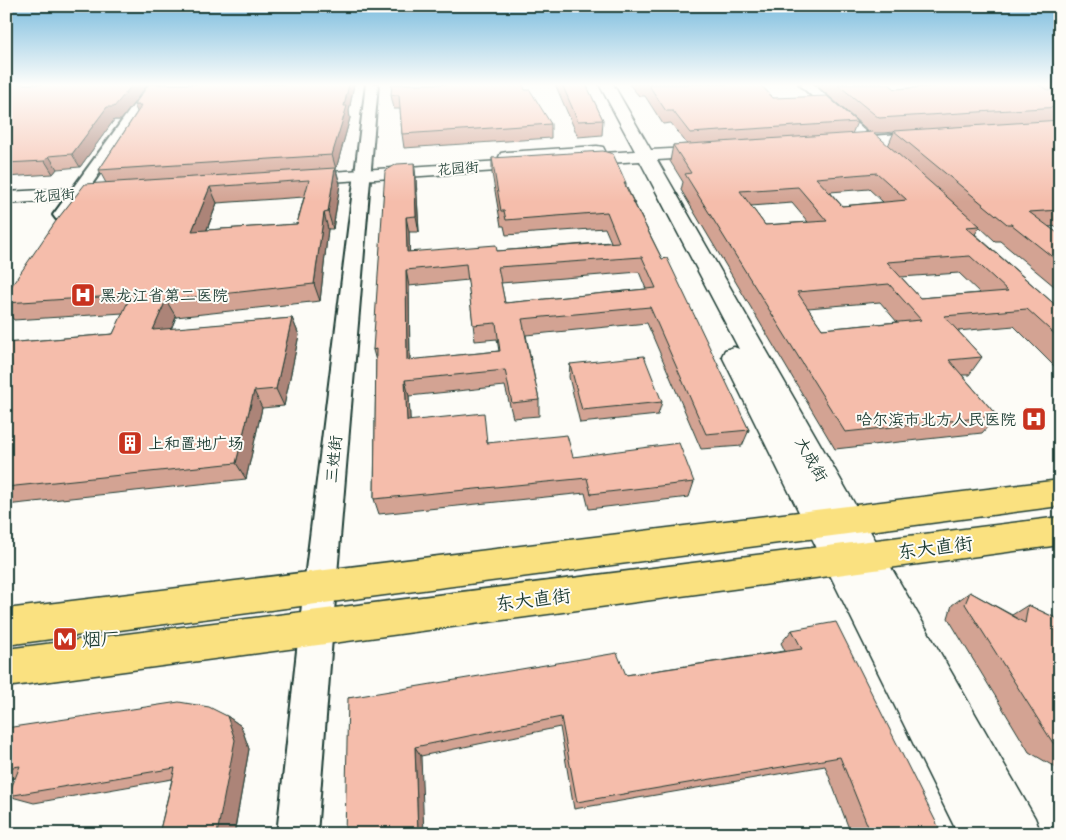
<svg xmlns="http://www.w3.org/2000/svg" width="1066" height="840" viewBox="0 0 1066 840" font-family="'Indie Flower','LXGW WenKai TC',sans-serif">
	<rect width="100%" height="100%" fill="#fdfcf7"/>
	<filter id="ink" filterUnits="userSpaceOnUse"><feTurbulence type="fractalNoise" baseFrequency=".02" numOctaves="2"/><feDisplacementMap in="SourceGraphic" scale="10" xChannelSelector="R" yChannelSelector="G"/><feConvolveMatrix kernelMatrix="1 2 1 2 8 2 1 2 1" color-interpolation-filters="sRGB"/></filter>
	<g filter="url(#ink)">
		<g fill="none" stroke-linecap="round" stroke-linejoin="round">
			<defs>
				<g id="tertiary">
					<polygon points="149,84 161,84 68,219 62,220 56,219 53,215"/>
					<polygon points="366,84 378,84 336,586 317,834 277,834 304,586"/>
					<polygon points="799,84 813,84 889,153 892,156 889,159 879,159"/>
				</g>
				<g id="secondary">
					<polygon points="599,84 613,84 651,150 708,147 714,148 716,152 714,156 708,157 657,160 1035,818 1041,834 958,834 722,356 725,350 734,347 739,349 640,161 577,165 571,164 568,160 570,158 535,160 538,164 535,168 529,169 300,184 294,183 291,179 294,175 300,174 501,161 499,157 501,153 507,152 597,146 603,147 605,151 604,153 635,151"/>
					<polygon points="928,132 934,134 936,137 934,140 843,148 837,146 835,143 837,140 843,138"/>
					<polygon points="115,186 121,187 124,191 121,195 6,204 6,192"/>
				</g>
				<g id="primary">
					<polygon points="1060,480 1060,506 6,645 6,609"/>
					<polygon points="1060,517 1060,545 6,687 6,649"/>
				</g>
			</defs>
			<!-- tertiary casing -->
			<use href="#tertiary" stroke="#1f3d34" stroke-width="4"/>
			<!-- secondary casing -->
			<use href="#secondary" stroke="#1f3d34" stroke-width="3"/>
			<!-- primary casing -->
			<use href="#primary" stroke="#1f3d34" stroke-width="3"/>
			<!-- tertiary -->
			<use href="#tertiary" fill="#fdfcf7" fill-rule="evenodd"/>
			<!-- secondary -->
			<use href="#secondary" fill="#fdfcf7" fill-rule="evenodd"/>
			<!-- primary -->
			<use href="#primary" fill="#fae180" fill-rule="evenodd"/>
		</g>
		<!-- wall -->
		<g fill="#d3a393" stroke="#1f3d34" fill-rule="evenodd">
			<polygon points="6,84 148,84 121,120 114,120 80,167 57,169 53,174 6,177"/>
			<path d="M149,84H354L349,111L350,118L336,169L340,184L333,229H328L320,301L176,317L171,329L292,318L299,335L284,406L262,408L246,479L6,505V343L113,334L123,313L14,320L6,311V294L106,183L99,170L137,112ZM304,197L297,224L207,230L217,203Z"/>
			<polygon points="555,84 586,84 603,120 602,135 578,137"/>
			<path d="M629,84H760L773,98L857,122L852,134L871,133L815,84H889L895,89L919,87L914,84H1060V226L1049,227L1060,235V291L1000,241H995L980,227L975,234L1060,309V366L1055,367L1014,326L958,331L982,357L969,375H962L997,416L982,433L835,449L681,190L683,182L670,161L673,145L687,144L671,123L663,124L645,96H639ZM894,132L888,146L874,133H884ZM869,189L883,202L842,206L830,192ZM792,203L808,222L765,225L751,206ZM959,273L980,293L920,298L901,277ZM880,302L897,322L822,329L808,308Z"/>
			<polygon points="525,90 551,124 551,138 404,148 402,134 400,109 394,109 391,95"/>
			<path d="M492,158L626,183V186L662,259L749,430L742,446L701,449L647,323L526,335L539,400V416L513,418L505,386L409,396L410,421L487,443L573,457L694,482L689,497L589,509L585,493L379,514L374,499L376,361L373,350L414,163L416,178L419,232H409V252L497,251L611,242L605,228L506,235L504,226H501L492,173ZM639,272L646,289L505,303L501,283ZM468,280L475,341L497,339L499,351L410,360L409,286Z"/>
			<polygon points="570,364 662,402 658,415 580,423 569,377"/>
			<polygon points="970,592 1012,615 1028,605 1060,620 1060,770 1029,752 948,618 952,605"/>
			<polygon points="792,630 942,834 851,834 825,766 574,809 560,727 421,756 348,698 626,675 785,651 781,643"/>
			<polygon points="227,716 241,726 249,749 234,834 159,834 172,779 34,803 8,796 15,778 6,779 6,728"/>
		</g>
		<!-- shaded-wall -->
		<g fill="#ac8478" stroke="#1f3d34">
			<polygon points="133,84 148,84 121,120 114,120 80,167 72,154 107,107"/>
			<polygon points="349,84 354,84 349,111 350,118 336,169 332,155"/>
			<polygon points="134,105 142,105 140,118"/>
			<polygon points="49,156 57,169 53,174 45,161"/>
			<polygon points="414,163 416,178 419,232 416,216"/>
			<polygon points="335,168 340,184 333,229 328,212"/>
			<polygon points="210,187 217,203 200,247 192,231"/>
			<polygon points="6,209 11,215 6,220"/>
			<polygon points="324,213 328,229 320,301 314,284"/>
			<polygon points="406,217 409,232 410,267 407,252"/>
			<polygon points="406,270 409,286 410,376 407,360"/>
			<polygon points="166,300 176,317 164,347 153,330"/>
			<polygon points="292,318 299,335 284,406 276,389"/>
			<polygon points="405,380 409,396 411,437 407,421"/>
			<polygon points="254,391 262,408 246,479 236,463"/>
			<polygon points="227,716 241,726 249,749 234,834 217,834"/>
			<polygon points="415,747 421,756 424,834 418,834"/>
		</g>
		<!-- building -->
		<g fill="#f5bdab" stroke="#1f3d34" fill-rule="evenodd">
			<polygon points="6,84 133,84 114,107 107,107 72,154 49,156 45,161 6,163"/>
			<polygon points="149,84 349,84 344,106 347,106 332,155 99,170 142,105 134,105"/>
			<polygon points="392,84 523,84 525,90 530,90 551,124 402,134 399,95 391,95"/>
			<polygon points="562,84 586,84 603,120 578,121"/>
			<polygon points="648,84 760,84 773,98 827,96 857,122 690,133 673,111 666,111"/>
			<polygon points="837,84 889,84 895,89 945,86 942,84 1037,84 1060,96 1060,107 879,118"/>
			<polygon points="1060,120 1060,210 1029,212 1060,235 1060,263 1011,224 1007,224 894,131"/>
			<path d="M873,132L980,226L966,227L1060,309V339L1027,309L944,316L982,357L949,360L997,416L845,432L685,174L691,173L673,145ZM877,173L907,200L842,206L816,178ZM798,187L827,221L765,225L740,191ZM970,256L1008,291L920,298L887,262ZM889,284L921,320L822,329L797,292Z"/>
			<path d="M603,151L613,154L626,183H624L662,259L667,258L749,430L706,434L650,307L522,319L539,400L512,403L505,370L405,380L407,421L484,413L487,443L567,435L573,457L679,443L694,482L591,494L587,478L374,499L376,349L373,350L385,171L397,164L414,163L416,216L406,217L407,252L496,245L497,251L619,242L607,212L506,220L504,211H501L492,158ZM642,257L656,288L505,303L498,267ZM466,264L473,325L496,323L500,351L407,360L406,270Z"/>
			<path d="M335,168L328,212L324,213L314,284L166,300L153,330L292,318L276,389L254,391L236,463L6,487V343L113,334L131,295L6,303V294L56,221L85,184ZM309,180L297,224L192,231L210,187Z"/>
			<polygon points="644,356 662,402 582,410 570,364"/>
			<polygon points="970,592 1025,623 1028,605 1060,620 1060,747 1053,743 965,604"/>
			<polygon points="836,622 942,834 871,834 840,757 577,802 561,717 415,747 418,834 345,834 348,698 617,653 626,675 802,649 792,630"/>
			<polygon points="179,702 209,707 227,716 235,740 217,834 159,834 175,768 8,796 20,766 6,768 6,728"/>
		</g>
	</g>
	<!-- sky -->
	<linearGradient id="sky" x2="0" y2="1"><stop stop-color="#7bbcde"/><stop offset="0.42" stop-color="#fefefb"/><stop offset="1" stop-color="#fefefb" stop-opacity="0"/></linearGradient>
	<rect width="1066" height="202" fill="url(#sky)"/>
	<!-- icons -->
	<defs>
		<symbol id="hospital-square" viewBox="-11 -11 22 22"><rect x="-9" y="-9" width="18" height="18" rx="4" fill="#c8321e" stroke="#fdfcf7"/><path d="M-5-5h3v3.5h4V-5h3V5h-3V1.5h-4V5h-3Z" fill="#fff"/></symbol>
		<symbol id="building-square" viewBox="-11 -11 22 22"><rect x="-9" y="-9" width="18" height="18" rx="4" fill="#c8321e" stroke="#fdfcf7"/><path d="M-4-6H4V6H1V3H-1V6H-4ZM-2.5-4.3h1.7v1.8h-1.7ZM.8-4.3h1.7v1.8H.8ZM-2.5-1h1.7V.8h-1.7ZM.8-1h1.7V.8H.8Z" fill="#fff"/></symbol>
		<symbol id="metro-square" viewBox="-11 -11 22 22"><rect x="-9" y="-9" width="18" height="18" rx="4" fill="#c8321e" stroke="#fdfcf7"/><path d="M-5.5 5V-5H-3L0 0L3-5H5.5V5H3V-.5L0 4L-3-.5V5Z" fill="#fff"/></symbol>
	</defs>
	<g fill-rule="evenodd">
		<use href="#hospital-square" x="69" y="281" width="28" height="28"/>
		<use href="#hospital-square" x="1020" y="405" width="28" height="28"/>
		<use href="#building-square" x="116" y="429" width="28" height="28"/>
		<use href="#metro-square" x="51" y="625" width="28" height="28"/>
	</g>
	<g text-anchor="middle" stroke-width="4" stroke-linejoin="round" paint-order="stroke">
		<!-- far-street labels -->
		<g font-size="14" fill="#1f3d34" stroke="#fdfcf7">
			<text transform="translate(458 168) rotate(-4)" y="5">花园街</text>
			<text transform="translate(54 195) rotate(-4)" y="5">花园街</text>
		</g>
		<!-- poi labels -->
		<g font-size="16" fill="#1f3d34" stroke="#fdfcf7" text-anchor="start">
			<text x="100" y="301">黑龙江省第二医院</text>
			<text x="1016" y="425" text-anchor="end">哈尔滨市北方人民医院</text>
			<text x="148" y="449">上和置地广场</text>
		</g>
		<!-- street labels -->
		<g font-size="16" fill="#1f3d34" stroke="#fdfcf7">
			<text transform="translate(333 459) rotate(-84)" y="6">三姓街</text>
			<text transform="translate(812 459) rotate(61)" y="6">大成街</text>
		</g>
		<!-- near-street labels -->
		<g font-size="19" fill="#1f3d34" stroke="#fdfcf7">
			<text transform="translate(935 547) rotate(-7)" y="7">东大直街</text>
			<text transform="translate(533 599) rotate(-7)" y="7">东大直街</text>
		</g>
		<!-- near-poi labels -->
		<g font-size="19" fill="#1f3d34" stroke="#fdfcf7" text-anchor="start">
			<text x="82" y="646">烟厂</text>
		</g>
	</g>
	<!-- margin -->
	<rect width="1066" height="840" fill="none" stroke="#fdfcf7" stroke-width="25"/>
	<rect x="12" y="12" width="1041" height="815" fill="none" stroke="#1f3d34" stroke-width="2" filter="url(#ink)"/>
</svg>
